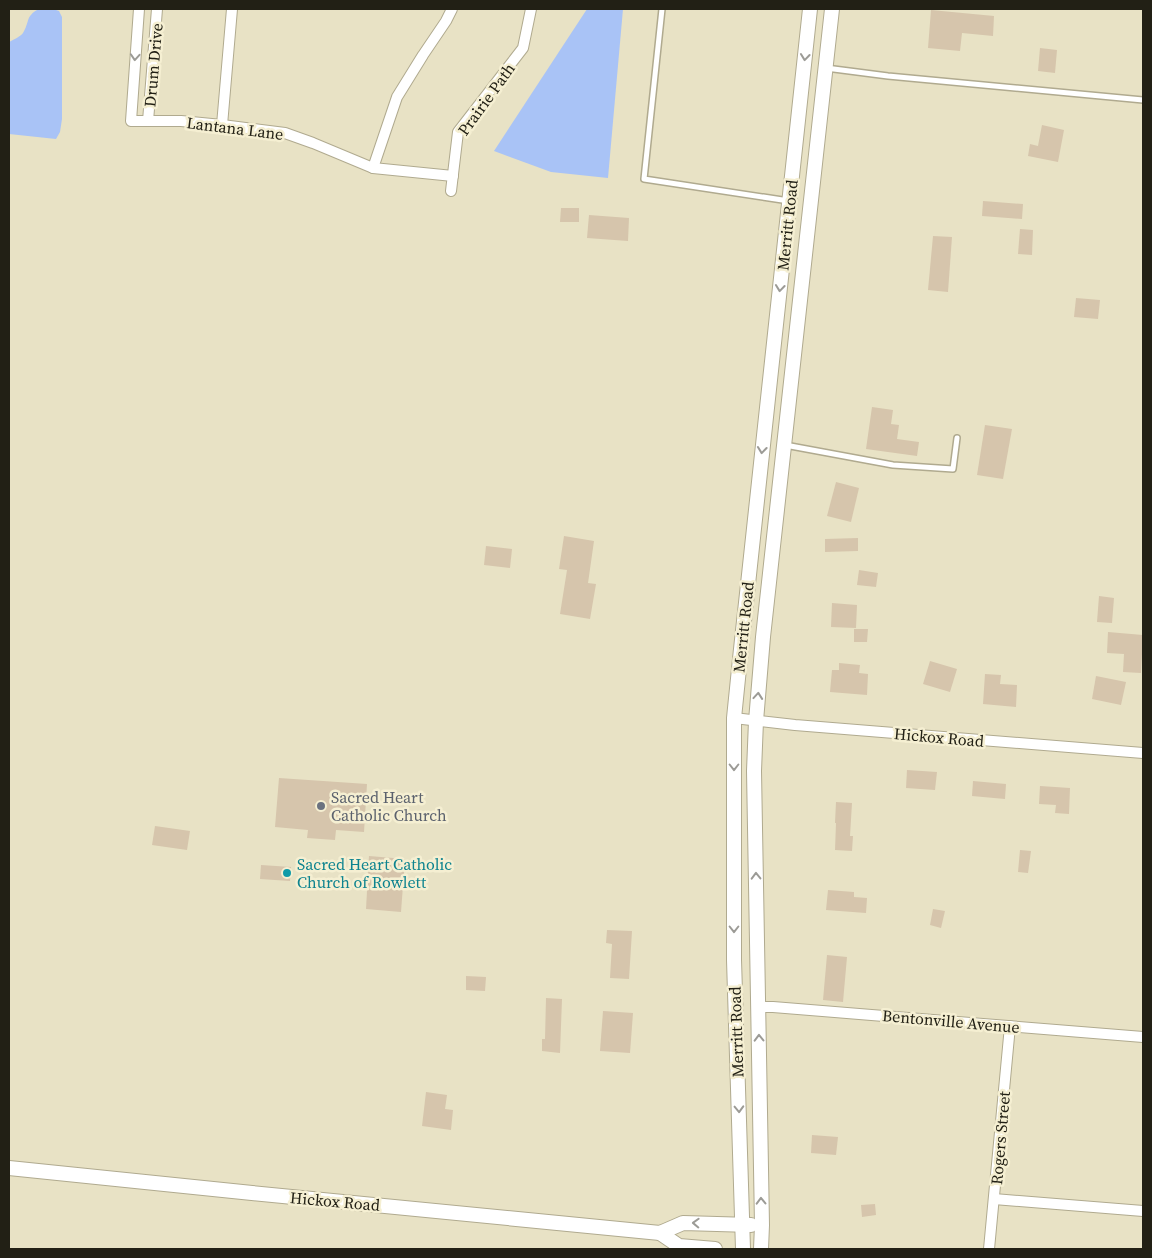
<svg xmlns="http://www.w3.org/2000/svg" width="1152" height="1258" viewBox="0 0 1152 1258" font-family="'Source Serif 4',serif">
	<rect width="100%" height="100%" fill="#e8e2c5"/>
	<!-- water -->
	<g fill="#a9c3f6">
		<path d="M39,9H53L59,11L62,17V119L60,132L56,139L9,134V42C13,40 20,37 23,33C30,22 25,16 39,9Z"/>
		<polygon points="587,9 623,9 608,178 551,172 494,151"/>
	</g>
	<!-- building -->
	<g fill="#d6c5ac">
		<polygon points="931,10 994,16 993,36 962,33 960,51 928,48"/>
		<polygon points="1040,48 1057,50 1055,73 1038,71"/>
		<polygon points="1042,125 1064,130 1058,162 1028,156 1030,144 1038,146"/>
		<polygon points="983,201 1023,204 1022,219 982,216"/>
		<polygon points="561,208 579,208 579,222 560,222"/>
		<polygon points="589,215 629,218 628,241 587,238"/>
		<polygon points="1020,229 1033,230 1032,255 1018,254"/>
		<polygon points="933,236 952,237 948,292 928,290"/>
		<polygon points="1076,298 1100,300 1098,319 1074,317"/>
		<polygon points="872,407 893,410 891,424 899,425 897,439 919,442 917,456 866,449"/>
		<polygon points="985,425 1012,429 1003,479 977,475"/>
		<polygon points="836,482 859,488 851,522 827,516"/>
		<polygon points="564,536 594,541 588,583 596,584 590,619 560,614 567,570 559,569"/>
		<polygon points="858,538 858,551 825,552 825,539"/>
		<polygon points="486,546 512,549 510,568 484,565"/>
		<polygon points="859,570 878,573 876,587 857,585"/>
		<polygon points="1099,596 1114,598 1112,623 1097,622"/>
		<polygon points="832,603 857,605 856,628 831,627"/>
		<polygon points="854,629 868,629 867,642 854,642"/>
		<polygon points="1108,632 1143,635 1141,673 1123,672 1124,654 1107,653"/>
		<polygon points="930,661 957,669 950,692 923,684"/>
		<polygon points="839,663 860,665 859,673 868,674 867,695 830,692 832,670 839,670"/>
		<polygon points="985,674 1001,675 1000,684 1017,685 1016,707 983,704"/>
		<polygon points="1096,676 1126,682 1121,705 1092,699"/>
		<polygon points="907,770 937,772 935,790 906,788"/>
		<polygon points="279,778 367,784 364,832 336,830 335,840 307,838 308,830 275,827"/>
		<polygon points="973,781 1006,784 1005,799 972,796"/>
		<polygon points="1040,786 1070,788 1069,814 1055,813 1056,805 1039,804"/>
		<polygon points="836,802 852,803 850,836 853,836 852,851 835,850 836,823 835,823"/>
		<polygon points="155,826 190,831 187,850 152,845"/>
		<polygon points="1020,850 1031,851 1028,873 1018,872"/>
		<polygon points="369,856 405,859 401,912 366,909"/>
		<polygon points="261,865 291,867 290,881 260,879"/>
		<polygon points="828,890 854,892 854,897 867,898 866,913 826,910"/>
		<polygon points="933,909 945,911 941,928 930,925"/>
		<polygon points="607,930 632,931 629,979 610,978 612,944 606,943"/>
		<polygon points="827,955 847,957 843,1002 823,1000"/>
		<polygon points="466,976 486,977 485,991 466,990"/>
		<polygon points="546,998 562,999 560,1053 542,1051 542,1039 545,1039"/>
		<polygon points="603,1011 633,1013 630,1053 600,1051"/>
		<polygon points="426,1092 447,1095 445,1109 453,1110 451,1130 422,1126"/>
		<polygon points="812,1135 838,1137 836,1155 811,1153"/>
		<polygon points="875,1204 876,1215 862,1217 861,1205"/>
	</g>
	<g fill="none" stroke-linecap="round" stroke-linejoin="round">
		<defs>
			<g id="lane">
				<polyline points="662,9 644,179 789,201"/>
				<polyline points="826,68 888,76 1143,100"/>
				<polyline points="785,445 893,465 953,469 957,438"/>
			</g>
			<g id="street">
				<polyline points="139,9 131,121 181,121 222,125 285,133 313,143 373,168 453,176"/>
				<polyline points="148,121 157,9"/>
				<polyline points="222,125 232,9"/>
				<polyline points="373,168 397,97 423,55 446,21 452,9"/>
				<polyline points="451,191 458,132 523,48 531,9"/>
				<polyline points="734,718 795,725 1143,753"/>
				<polyline points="758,1007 773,1007 1143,1037"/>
				<polyline points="994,1199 1143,1211"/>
				<polyline points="989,1249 1010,1026"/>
			</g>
			<g id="secondary">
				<polyline points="9,1168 252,1193 660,1233 683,1223 751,1225"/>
				<polyline points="660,1233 679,1246 715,1249"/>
				<polyline points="743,1249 734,960 734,718 741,649 810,9"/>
				<polyline points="761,1249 762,1225 754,771 756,721 763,637 832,9"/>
			</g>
		</defs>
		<!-- lane casing -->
		<use href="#lane" stroke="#b0aa8f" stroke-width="8"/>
		<!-- street casing -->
		<use href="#street" stroke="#b0aa8f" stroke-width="12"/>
		<!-- secondary casing -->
		<use href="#secondary" stroke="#b0aa8f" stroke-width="16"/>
		<!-- lane -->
		<use href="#lane" stroke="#fff" stroke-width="5"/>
		<!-- street -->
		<use href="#street" stroke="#fff" stroke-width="10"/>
		<!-- secondary -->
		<use href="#secondary" stroke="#fff" stroke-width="14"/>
	</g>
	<!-- one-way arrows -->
	<defs><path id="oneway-chevron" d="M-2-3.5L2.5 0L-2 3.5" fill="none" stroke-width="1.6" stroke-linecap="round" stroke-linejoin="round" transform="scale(1.25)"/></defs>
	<g stroke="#9c9b96">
		<use href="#oneway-chevron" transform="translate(135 57) rotate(94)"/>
		<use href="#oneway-chevron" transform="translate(805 57) rotate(96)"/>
		<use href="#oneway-chevron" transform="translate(780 288) rotate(96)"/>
		<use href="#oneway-chevron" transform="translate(762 450) rotate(96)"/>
		<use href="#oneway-chevron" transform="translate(758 696) rotate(-85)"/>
		<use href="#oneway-chevron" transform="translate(734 767) rotate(90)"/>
		<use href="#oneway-chevron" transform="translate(756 876) rotate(-91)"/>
		<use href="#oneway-chevron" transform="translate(734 929) rotate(90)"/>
		<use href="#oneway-chevron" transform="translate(759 1038) rotate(-91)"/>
		<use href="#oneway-chevron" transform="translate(739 1109) rotate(88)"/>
		<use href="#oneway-chevron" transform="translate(761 1201) rotate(-91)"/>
		<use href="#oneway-chevron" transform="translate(696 1223) rotate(-178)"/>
	</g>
	<!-- markers -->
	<circle fill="#6b7280" stroke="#f5efd2" stroke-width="2" cx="321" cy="806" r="5"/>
	<circle fill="#0f9aa8" stroke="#f5efd2" stroke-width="2" cx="287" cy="873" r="5"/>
	<g text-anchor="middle" stroke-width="5" stroke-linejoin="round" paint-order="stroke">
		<!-- street labels -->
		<g font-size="16" fill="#222015" stroke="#f5efd2">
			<text transform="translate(153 65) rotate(-85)" y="6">Drum Drive</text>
			<text transform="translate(486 99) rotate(-54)" y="6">Prairie Path</text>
			<text transform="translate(235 128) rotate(7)" y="6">Lantana Lane</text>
			<text transform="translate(787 225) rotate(-84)" y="6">Merritt Road</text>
			<text transform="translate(743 627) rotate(-84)" y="6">Merritt Road</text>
			<text transform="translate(939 737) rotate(5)" y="6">Hickox Road</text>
			<text transform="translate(951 1021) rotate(5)" y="6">Bentonville Avenue</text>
			<text transform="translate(736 1032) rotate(-92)" y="6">Merritt Road</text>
			<text transform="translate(1000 1138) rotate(-85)" y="6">Rogers Street</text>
			<text transform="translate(335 1201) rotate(5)" y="6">Hickox Road</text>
		</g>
		<!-- worship labels -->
		<g font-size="16" fill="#5b616d" stroke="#f5efd2" text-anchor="start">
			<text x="331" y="803">Sacred Heart<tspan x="331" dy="18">Catholic Church</tspan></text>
		</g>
		<!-- culture labels -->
		<g font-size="16" fill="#0d838f" stroke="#f5efd2" text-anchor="start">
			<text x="297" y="870">Sacred Heart Catholic<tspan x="297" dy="18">Church of Rowlett</tspan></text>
		</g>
	</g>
	<!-- border -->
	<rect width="1152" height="1258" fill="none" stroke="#222015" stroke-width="20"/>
</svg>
